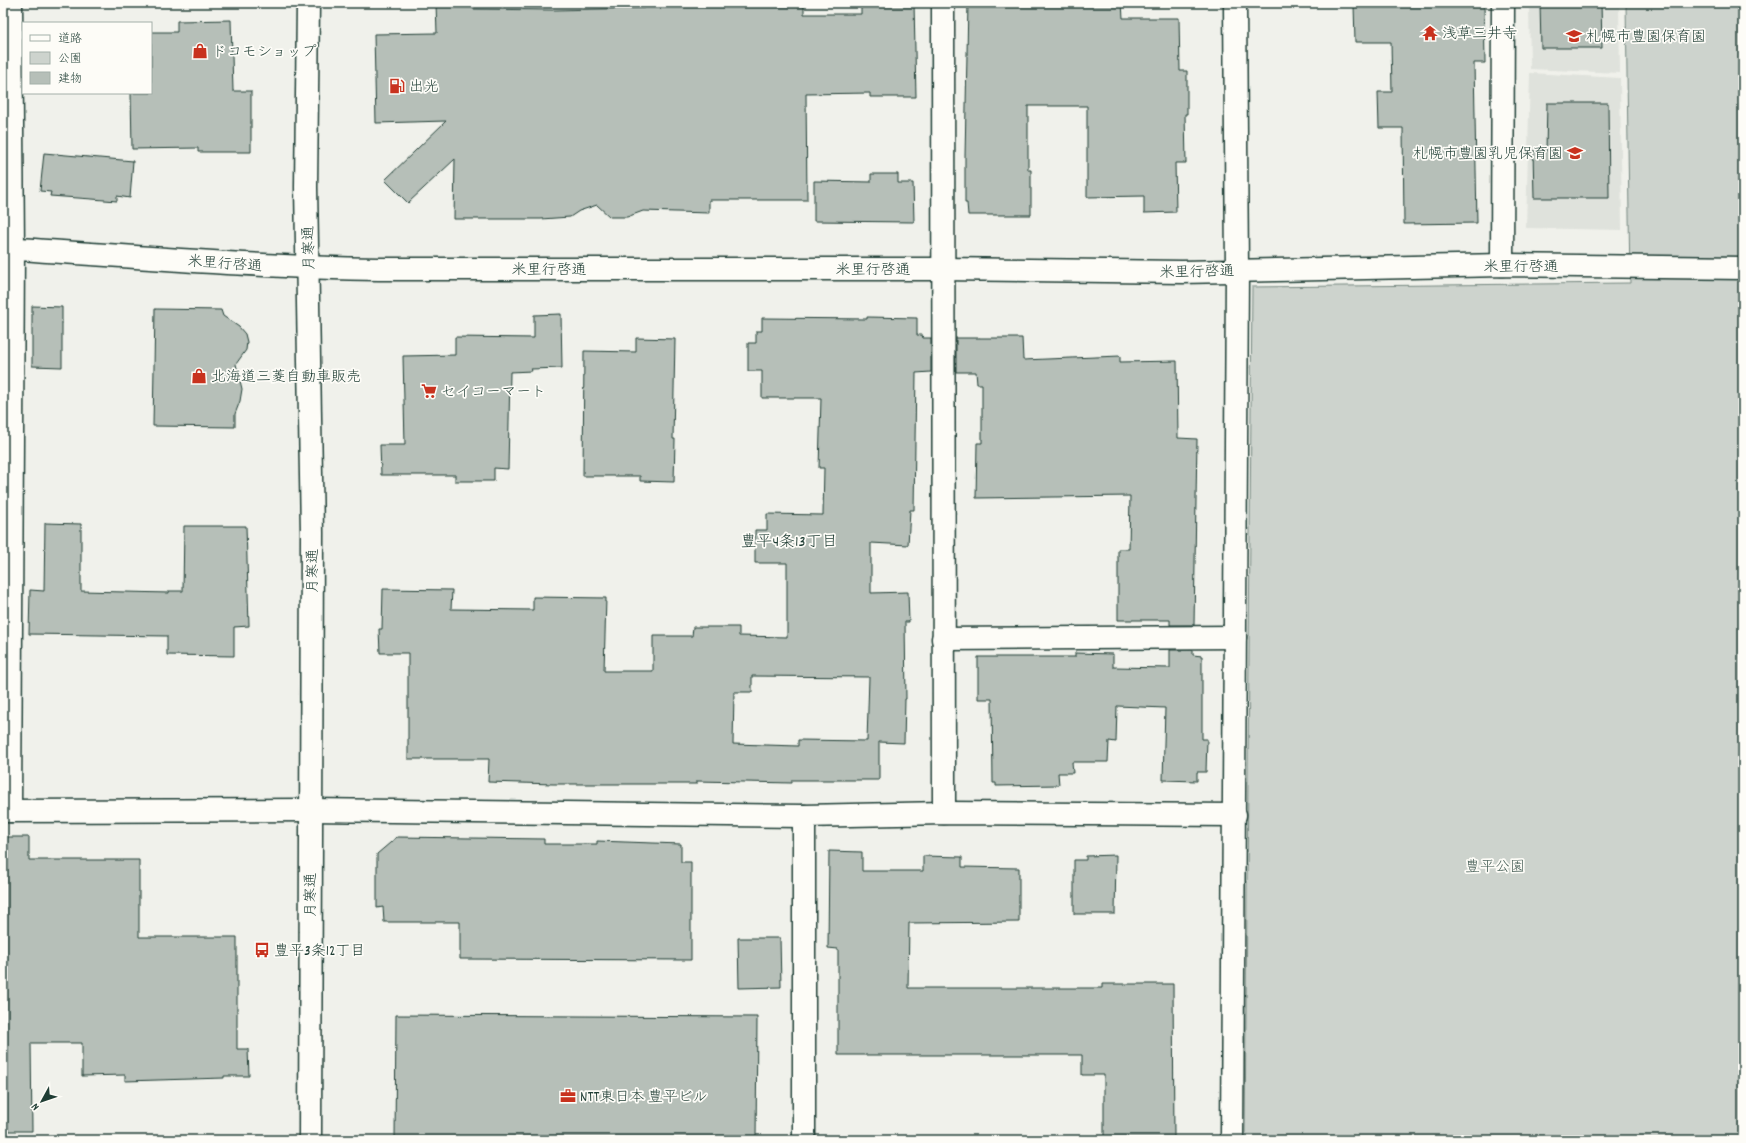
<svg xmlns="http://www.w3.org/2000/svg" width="1746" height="1143" viewBox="0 0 1746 1143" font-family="Dekko,'Klee One',sans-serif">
	<rect width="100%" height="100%" fill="#f0f1eb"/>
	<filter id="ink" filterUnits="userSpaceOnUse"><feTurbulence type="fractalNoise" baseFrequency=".025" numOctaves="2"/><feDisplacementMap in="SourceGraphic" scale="8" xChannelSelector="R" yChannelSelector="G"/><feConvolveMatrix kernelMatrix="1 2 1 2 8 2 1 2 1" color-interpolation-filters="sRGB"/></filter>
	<g filter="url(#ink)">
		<!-- built -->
		<g fill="#dfe2dc">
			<polygon points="1529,3 1619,3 1620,73 1530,69"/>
			<polygon points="1530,73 1620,78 1622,230 1526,228"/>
		</g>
		<!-- green -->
		<polygon fill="#cdd3cd" stroke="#768880" points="1626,3 1743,3 1743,1140 1245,1140 1252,287 1630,283"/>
		<!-- building -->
		<g fill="#b6bfb8" stroke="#1f3d34" fill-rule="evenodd">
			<polygon points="473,3 473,9 553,10 645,8 645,3 764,3 764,6 804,6 804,14 861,14 861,3 914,3 916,97 870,97 870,93 806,94 807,200 709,200 709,213 643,211 627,217 610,217 597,205 579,211 570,217 541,219 454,219 455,159 408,203 385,180 446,121 376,123 374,34 437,33 436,4"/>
			<polygon points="968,3 1122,3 1123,18 1179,18 1180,71 1187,71 1187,114 1185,114 1186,163 1175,163 1176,212 1144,213 1144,196 1087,197 1087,106 1028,106 1028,170 1031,170 1031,215 968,215 967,203 965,203 965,157"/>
			<polygon points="1391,3 1484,3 1485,63 1474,63 1477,223 1404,224 1403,128 1379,128 1378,92 1392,92 1391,42 1355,42 1354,5 1391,5"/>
			<polygon points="1540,3 1601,3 1602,48 1541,48"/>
			<polygon points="231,20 233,91 251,91 251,152 198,152 198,148 132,149 131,93 151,93 151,32 177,32 177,21"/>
			<polygon points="1547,103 1608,103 1609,198 1534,198 1533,151 1546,151"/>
			<polygon points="44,153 133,161 130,198 117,196 117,201 92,199 50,196 51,192 40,191"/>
			<polygon points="871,174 898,174 898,183 913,183 914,222 814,221 814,181 871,182"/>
			<polygon points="32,306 62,307 62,367 32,366"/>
			<polygon points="155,309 221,310 223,316 239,327 245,334 247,342 246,350 236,364 242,389 240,401 235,414 235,427 153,426"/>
			<polygon points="561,314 562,368 531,369 532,371 510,372 508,469 494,468 494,481 455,481 455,475 381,475 380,445 405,445 403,356 455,355 455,337 534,338 534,315"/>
			<path d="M867,317L917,318V335H922L923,338H931V372L916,373L914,510H910L908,545L871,543V593L908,592L909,622H905L906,699H905L904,743L879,742V780H792V783L697,781V784H553L488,782L489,759H408V653H380L379,629H382L383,589L452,590L451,609L533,610V597L606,598L604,671H653V636H692L693,627H739V636L787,637V563H755V530H767V514L823,515L824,468H819L821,398H762V371H748V343H756V331H762V318L867,319ZM752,676L869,677L867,741L798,740V746L733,744L734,692H752Z"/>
			<polygon points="636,338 675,339 673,439 675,439 674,482 640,481 640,476 583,476 584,351 636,352"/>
			<polygon points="956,338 1022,338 1023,360 1120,356 1120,362 1177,361 1178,438 1197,439 1194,625 1170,625 1170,620 1118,620 1118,549 1129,549 1130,496 976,498 977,443 982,443 982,384 977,384 976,372 956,372"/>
			<polygon points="45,523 81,524 81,591 169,593 169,591 183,591 184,526 246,526 249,626 234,627 234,656 167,655 167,636 29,634 30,590 44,591"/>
			<polygon points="1170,650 1193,650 1193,655 1202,656 1202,739 1207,739 1206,772 1197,772 1197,781 1163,780 1165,708 1117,706 1116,742 1109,741 1108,762 1072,762 1073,773 1058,773 1059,785 996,786 996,783 993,783 992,699 978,699 978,657 1075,657 1075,653 1113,654 1113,667 1170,668"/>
			<polygon points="3,837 29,837 29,860 139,860 139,937 237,937 237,1049 248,1049 249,1076 224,1076 224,1078 125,1081 125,1075 82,1076 82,1043 31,1043 32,1131 3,1131"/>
			<polygon points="397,837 544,839 544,844 597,844 597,841 681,844 681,862 691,862 691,960 460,959 460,922 384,922 383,907 377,908 377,854"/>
			<polygon points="829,851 862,852 862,871 923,871 923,856 962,857 962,867 1019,868 1019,922 909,923 908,988 1102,988 1102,984 1173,984 1174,1140 1104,1140 1104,1075 1082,1075 1082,1055 838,1055 838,949 828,948"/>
			<polygon points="1116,855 1115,914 1074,914 1074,860 1086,860 1086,856"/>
			<polygon points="738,938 780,938 781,987 739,988"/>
			<polygon points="396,1015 757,1017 756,1140 395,1140"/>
		</g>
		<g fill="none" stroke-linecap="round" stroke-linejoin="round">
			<defs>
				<g id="minor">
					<polyline points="943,3 944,813"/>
					<polyline points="1502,265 1503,3"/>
					<polyline points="943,639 1235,637"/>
					<polyline points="3,811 311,810 804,816 944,813 1235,815"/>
					<polyline points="10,811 13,248 11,3"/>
					<polyline points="804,1140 804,816"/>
				</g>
				<g id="tertiary">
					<path d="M3,248C129,256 254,267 379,269H943L1182,272L1502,265L1743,268"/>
					<polyline points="1232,1140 1237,271 1235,3"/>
				</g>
				<polyline id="trunk" points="308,3 306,187 312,533 310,1140"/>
			</defs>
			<!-- minor casing -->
			<use href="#minor" stroke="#1f3d34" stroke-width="25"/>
			<!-- tertiary casing -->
			<use href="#tertiary" stroke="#1f3d34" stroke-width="25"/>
			<!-- trunk casing -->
			<use href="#trunk" stroke="#1f3d34" stroke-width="25"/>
			<!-- minor -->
			<use href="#minor" stroke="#fdfcf7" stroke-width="22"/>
			<!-- tertiary -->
			<use href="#tertiary" stroke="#fdfcf7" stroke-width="22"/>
			<!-- trunk -->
			<use href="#trunk" stroke="#fdfcf7" stroke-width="22"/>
		</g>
	</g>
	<!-- icons -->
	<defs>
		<symbol id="temple-bare" viewBox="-9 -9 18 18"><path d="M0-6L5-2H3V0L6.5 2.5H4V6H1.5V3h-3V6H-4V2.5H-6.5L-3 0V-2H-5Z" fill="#c8321e" stroke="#fdfcf7" stroke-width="2.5" paint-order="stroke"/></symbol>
		<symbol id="school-bare" viewBox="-9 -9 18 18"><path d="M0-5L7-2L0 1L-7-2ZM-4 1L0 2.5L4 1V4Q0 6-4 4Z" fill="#c8321e" stroke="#fdfcf7" stroke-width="2.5" paint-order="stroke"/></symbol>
		<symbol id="shop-bare" viewBox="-9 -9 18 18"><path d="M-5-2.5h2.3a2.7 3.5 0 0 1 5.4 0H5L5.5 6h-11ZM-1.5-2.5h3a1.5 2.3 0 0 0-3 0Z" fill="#c8321e" stroke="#fdfcf7" stroke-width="2.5" paint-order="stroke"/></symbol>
		<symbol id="fuel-bare" viewBox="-9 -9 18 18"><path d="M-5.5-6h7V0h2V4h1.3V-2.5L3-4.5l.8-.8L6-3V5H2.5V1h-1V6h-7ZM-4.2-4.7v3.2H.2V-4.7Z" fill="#c8321e" stroke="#fdfcf7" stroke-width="2.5" paint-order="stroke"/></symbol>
		<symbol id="supermarket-bare" viewBox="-9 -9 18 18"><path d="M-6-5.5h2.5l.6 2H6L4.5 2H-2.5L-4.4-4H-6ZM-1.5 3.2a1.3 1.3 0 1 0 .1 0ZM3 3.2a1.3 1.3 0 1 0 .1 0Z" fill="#c8321e" stroke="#fdfcf7" stroke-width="2.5" paint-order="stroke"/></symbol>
		<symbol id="bus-bare" viewBox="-9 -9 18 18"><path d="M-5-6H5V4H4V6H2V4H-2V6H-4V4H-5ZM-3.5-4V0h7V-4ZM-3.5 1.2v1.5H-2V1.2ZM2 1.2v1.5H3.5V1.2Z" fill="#c8321e" stroke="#fdfcf7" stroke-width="2.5" paint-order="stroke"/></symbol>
		<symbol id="office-bare" viewBox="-9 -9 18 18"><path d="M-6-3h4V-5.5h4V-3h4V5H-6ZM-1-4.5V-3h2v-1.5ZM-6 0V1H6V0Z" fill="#c8321e" stroke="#fdfcf7" stroke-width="2.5" paint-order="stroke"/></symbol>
	</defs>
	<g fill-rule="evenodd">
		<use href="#temple-bare" x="1419" y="22" width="22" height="22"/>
		<use href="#school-bare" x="1563" y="25" width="22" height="22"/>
		<use href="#shop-bare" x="189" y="40" width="22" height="22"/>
		<use href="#fuel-bare" x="386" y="75" width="22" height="22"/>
		<use href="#school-bare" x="1564" y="142" width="22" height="22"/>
		<use href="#shop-bare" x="188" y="365" width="22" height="22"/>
		<use href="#supermarket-bare" x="418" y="380" width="22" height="22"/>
		<use href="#bus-bare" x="251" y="939" width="22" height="22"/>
		<use href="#office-bare" x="557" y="1085" width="22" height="22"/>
	</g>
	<g text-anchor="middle" stroke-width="3.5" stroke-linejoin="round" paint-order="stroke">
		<!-- poi labels -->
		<g font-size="15" fill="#1f3d34" stroke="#fdfcf7" text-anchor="start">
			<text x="1442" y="38">浅草三井寺</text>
			<text x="1586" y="41">札幌市豊園保育園</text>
			<text x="212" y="56">ドコモショップ</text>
			<text x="409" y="91">出光</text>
			<text x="1563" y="158" text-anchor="end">札幌市豊園乳児保育園</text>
			<text x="211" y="381">北海道三菱自動車販売</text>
			<text x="441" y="396">セイコーマート</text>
			<text x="274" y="955">豊平3条12丁目</text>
			<text x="580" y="1101">NTT東日本 豊平ビル</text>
		</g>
		<!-- street labels -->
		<g font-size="15" fill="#1f3d34" stroke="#fdfcf7">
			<text transform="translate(308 248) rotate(-91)" y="5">月寒通</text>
			<text transform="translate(225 263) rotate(4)" y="5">米里行啓通</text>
			<text x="1521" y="271">米里行啓通</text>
			<text x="549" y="274">米里行啓通</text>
			<text x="873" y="274">米里行啓通</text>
			<text transform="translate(1197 271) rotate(-1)" y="5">米里行啓通</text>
			<text transform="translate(312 571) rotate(-90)" y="5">月寒通</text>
			<text transform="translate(310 895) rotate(-90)" y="5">月寒通</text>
		</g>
		<!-- park labels -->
		<g font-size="15" fill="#425b53" stroke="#fdfcf7">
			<text x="1495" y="871">豊平公園</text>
		</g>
		<!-- neighbourhood labels -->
		<g font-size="16" fill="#1f3d34" stroke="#fdfcf7">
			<text x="789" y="546">豊平4条13丁目</text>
		</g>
	</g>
	<!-- margin -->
	<rect width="1746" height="1143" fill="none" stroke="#fdfcf7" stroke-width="16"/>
	<rect x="8" y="8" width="1730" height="1127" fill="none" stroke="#1f3d34" stroke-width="1.5" filter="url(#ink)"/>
	<!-- legend -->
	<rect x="22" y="22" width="130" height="72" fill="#fdfcf7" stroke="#a4b0a9"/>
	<rect x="30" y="35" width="20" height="6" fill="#fdfcf7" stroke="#a4b0a9"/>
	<text x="58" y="42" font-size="12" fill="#1f3d34">道路</text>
	<rect x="30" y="52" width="20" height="12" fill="#cdd3cd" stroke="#a4b0a9"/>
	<text x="58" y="62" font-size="12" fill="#1f3d34">公園</text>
	<rect x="30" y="72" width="20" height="12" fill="#b6bfb8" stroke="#a4b0a9"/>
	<text x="58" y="82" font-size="12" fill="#1f3d34">建物</text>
	<!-- north arrow -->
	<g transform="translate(42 1101) rotate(230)" stroke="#fdfcf7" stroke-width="3" paint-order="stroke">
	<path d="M0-3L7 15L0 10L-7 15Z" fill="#1f3d34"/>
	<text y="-6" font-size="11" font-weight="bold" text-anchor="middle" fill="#1f3d34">N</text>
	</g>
</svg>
